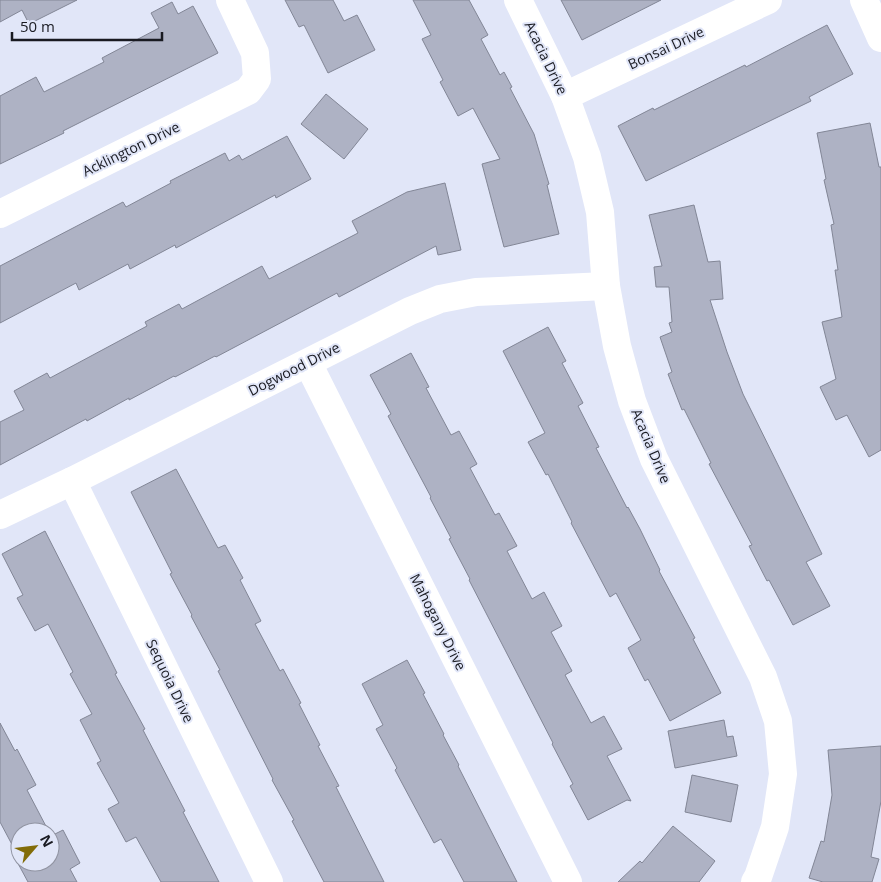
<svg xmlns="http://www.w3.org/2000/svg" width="881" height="882" viewBox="0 0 881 882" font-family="'Open Sans',sans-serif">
	<rect width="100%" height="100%" fill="#e1e6f8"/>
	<!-- building -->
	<g fill="#aeb2c4" stroke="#828696">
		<polygon points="0,0 77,0 29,24 22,10 0,22"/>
		<polygon points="285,0 333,0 344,21 357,15 375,50 328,73 304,25 299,27"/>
		<polygon points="413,0 469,0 488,35 481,39 500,75 504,72 512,87 510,88 534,134 549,184 547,185 559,234 504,247 482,164 500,159 473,108 458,116 440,82 443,80 422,39 431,35"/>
		<polygon points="561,0 661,0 582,40"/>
		<polygon points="172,2 178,14 193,6 218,53 63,131 64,133 0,164 0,96 36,77 44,92 104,62 102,58 159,28 151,13"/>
		<polygon points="827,25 853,74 809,97 811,101 646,181 618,126 653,108 654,110 745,65 746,67"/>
		<polygon points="326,94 368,129 344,159 301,124"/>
		<polygon points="870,123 879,167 881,167 881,450 869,457 847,415 836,420 820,387 836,379 822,322 842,317 835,270 838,270 831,225 834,224 824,180 826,179 817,133"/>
		<polygon points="287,136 311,179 276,198 275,195 176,248 175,245 130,269 128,264 79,290 76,283 0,323 0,266 123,202 126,207 171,183 170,181 225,153 229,161 239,155 242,160"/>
		<polygon points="445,183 461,250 438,255 436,246 339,297 337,293 216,357 215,356 175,377 174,376 129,400 129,398 87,421 86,419 0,465 0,422 24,410 14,391 47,373 50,378 147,326 145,322 179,304 182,309 262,266 269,279 358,233 352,221 407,192"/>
		<polygon points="694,205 708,262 720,261 723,299 710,300 727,352 743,394 822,554 806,562 830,606 793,625 769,580 767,581 749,546 752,545 709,464 711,463 684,409 682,410 668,374 672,372 660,337 672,332 669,323 672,322 669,287 656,287 654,267 662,266 649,215"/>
		<polygon points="548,327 566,361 562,363 583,403 578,406 599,447 596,448 627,508 628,507 640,529 660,570 659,571 695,638 693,639 721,693 670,721 648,679 645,681 628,648 641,640 616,593 610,597 571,523 572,522 548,474 546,475 528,442 545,433 503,351"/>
		<polygon points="411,353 429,387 426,388 451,435 459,431 477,464 470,468 495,515 499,513 517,546 507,551 532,599 544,592 562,626 551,632 572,671 565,675 591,723 604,716 622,749 607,756 631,801 627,800 588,820 570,786 573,784 552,744 553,743 469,580 470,579 449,539 451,538 430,498 431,497 388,416 391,414 370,375"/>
		<polygon points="176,469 218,548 225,545 243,578 240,580 261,621 255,624 280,671 283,669 301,703 299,704 320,745 318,746 339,786 336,787 384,882 324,882 292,821 294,820 272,780 273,779 218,671 220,670 191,616 192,615 170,574 172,573 131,492"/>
		<polygon points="45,531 105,649 117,673 115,674 145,729 143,730 185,811 183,812 219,882 161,882 136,837 126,842 108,809 119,803 97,763 101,761 80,720 92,714 70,674 73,672 48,624 35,631 17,598 23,595 2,554"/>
		<polygon points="407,660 425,693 423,694 444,734 443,735 459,765 458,766 517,882 464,882 441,839 434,843 395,770 397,768 376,729 383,725 362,684"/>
		<polygon points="724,720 727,737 733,736 737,756 675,768 668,731"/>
		<polygon points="0,723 15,751 17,749 36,785 27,790 49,832 20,832 20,862 50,862 50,835 51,836 63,830 80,863 70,869 77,882 28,882 14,856 17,854 0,822"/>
		<polygon points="881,746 881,801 871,857 879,859 872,882 823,882 809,878 821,841 824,842 832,795 828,750"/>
		<polygon points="692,775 738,785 731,822 685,812"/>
		<polygon points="673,826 715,861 699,882 618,882 640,861 642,863"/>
	</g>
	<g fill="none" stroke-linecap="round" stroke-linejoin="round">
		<!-- minor -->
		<g stroke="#fff" stroke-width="28">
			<polyline points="518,0 565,96 587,157 600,212 606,286 617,346 632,401 654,459 763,677 778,721 783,774 775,827 758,877 755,882"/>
			<polyline points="864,0 881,38"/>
			<polyline points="565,96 768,0"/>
			<polyline points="0,214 248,91 257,79 255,53 230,0"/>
			<polyline points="308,363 568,882"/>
			<polyline points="72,481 269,882"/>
			<polyline points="0,515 72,481 410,311 440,299 476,292 606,286"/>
		</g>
	</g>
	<g text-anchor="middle" stroke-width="4" stroke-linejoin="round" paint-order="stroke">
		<!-- street labels -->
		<g font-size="14" fill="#191a21" stroke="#e1e6f8">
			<text transform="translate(666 48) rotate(-25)" y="5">Bonsai Drive</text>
			<text transform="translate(546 58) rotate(64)" y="5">Acacia Drive</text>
			<text transform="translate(131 149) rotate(-26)" y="5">Acklington Drive</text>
			<text transform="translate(294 369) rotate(-27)" y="5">Dogwood Drive</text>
			<text transform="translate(651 446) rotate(67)" y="5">Acacia Drive</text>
			<text transform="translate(438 622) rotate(63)" y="5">Mahogany Drive</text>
			<text transform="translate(170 681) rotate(64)" y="5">Sequoia Drive</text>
		</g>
	</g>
	<!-- north arrow -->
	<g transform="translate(35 847) rotate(62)"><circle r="24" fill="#e1e6f8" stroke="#9194a2"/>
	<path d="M0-4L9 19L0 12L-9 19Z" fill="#826c08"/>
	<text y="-8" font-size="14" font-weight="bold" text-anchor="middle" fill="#191a21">N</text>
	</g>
	<!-- scale -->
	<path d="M12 32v8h150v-8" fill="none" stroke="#191a21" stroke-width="2.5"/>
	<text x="20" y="32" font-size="15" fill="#191a21" stroke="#e1e6f8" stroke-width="4" paint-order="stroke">50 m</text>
</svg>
